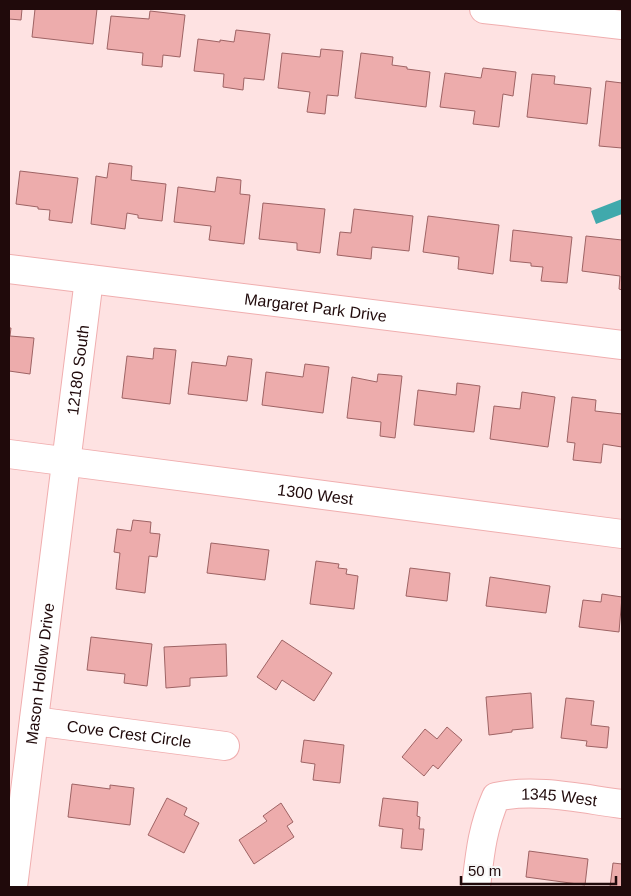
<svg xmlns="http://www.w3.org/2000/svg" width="631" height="896" viewBox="0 0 631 896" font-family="Helvetica,sans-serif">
	<rect width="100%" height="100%" fill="#fee2e2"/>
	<!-- water -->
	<polygon fill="#40a9ac" points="622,199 622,214 596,224 591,211"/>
	<!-- building -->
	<g fill="#edacac" stroke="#9e6364">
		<polygon points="9,9 22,9 21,20 9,19"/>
		<polygon points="35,9 97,9 93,44 32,37"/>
		<polygon points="150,11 185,15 180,57 163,55 162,67 142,65 143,53 107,49 111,16 149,19"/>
		<polygon points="236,30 270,34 264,80 244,78 243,90 223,87 224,74 194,71 198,39 220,42 220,40 234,42"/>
		<polygon points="321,49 343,51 338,96 327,95 325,114 307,112 310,92 278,88 282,53 320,57"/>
		<polygon points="361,53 393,57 392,65 407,67 407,69 430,72 426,107 355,98"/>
		<polygon points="483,68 516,72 513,96 503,94 499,127 473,124 475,111 440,107 445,73 481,78"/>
		<polygon points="532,74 555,76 554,84 591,88 587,124 527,117"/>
		<polygon points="606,81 622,83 622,148 599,146"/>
		<polygon points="109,163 132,166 131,180 166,184 162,221 138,218 138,215 127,213 125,229 91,224 96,176 107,178"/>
		<polygon points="20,171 78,178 72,223 49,220 50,210 38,209 38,207 16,204"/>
		<polygon points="217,177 241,180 240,194 250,195 244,244 209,240 211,226 174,222 178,187 215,192"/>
		<polygon points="263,203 325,209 320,253 297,250 297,243 259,239"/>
		<polygon points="354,209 413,216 409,251 372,247 371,259 337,255 340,232 351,233"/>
		<polygon points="428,216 499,225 493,274 458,269 459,257 423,252"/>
		<polygon points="513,230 572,237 567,283 541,281 543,267 531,266 531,263 510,261"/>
		<polygon points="586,236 622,240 622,290 619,289 620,276 582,271"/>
		<polygon points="9,328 11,328 10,336 34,338 30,374 9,371"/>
		<polygon points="154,348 176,350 170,404 122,398 127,356 153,359"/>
		<polygon points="228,356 252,359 247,401 188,394 192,362 226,366"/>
		<polygon points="305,364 329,367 323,413 262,405 266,372 303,377"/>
		<polygon points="378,374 402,376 395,438 380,436 381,422 347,418 352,377 377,382"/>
		<polygon points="457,383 480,386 474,432 414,425 418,390 456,395"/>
		<polygon points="522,392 555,397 548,447 490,439 494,406 520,409"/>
		<polygon points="572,397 596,400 595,411 622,414 622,447 603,444 601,463 573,460 575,443 567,442"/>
		<polygon points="133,520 151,522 150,533 160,534 157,557 149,556 145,593 116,589 120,553 114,552 117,529 131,531"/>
		<polygon points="211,543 269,550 265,580 207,573"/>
		<polygon points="316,561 339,564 338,568 347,569 346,574 358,576 354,609 310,604"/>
		<polygon points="410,568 450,573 447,601 406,596"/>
		<polygon points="490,577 550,586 546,613 486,606"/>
		<polygon points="602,594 622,597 619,632 579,627 583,600 601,602"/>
		<polygon points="91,637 152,644 147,686 124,683 125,674 87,670"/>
		<polygon points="282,640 332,673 314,701 282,680 276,690 257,677"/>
		<polygon points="226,644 227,676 190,678 190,686 166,688 164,647"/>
		<polygon points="531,693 533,728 512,730 512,732 489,735 486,697"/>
		<polygon points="566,698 594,701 591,725 609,727 607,748 586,746 587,741 561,738"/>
		<polygon points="447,727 462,740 438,769 433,765 424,776 402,757 425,729 437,739"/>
		<polygon points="304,740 344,745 340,783 313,780 315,764 301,762"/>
		<polygon points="72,784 110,789 110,785 134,788 130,825 68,817"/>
		<polygon points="167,798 187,808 184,815 199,823 184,853 148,835"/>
		<polygon points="383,798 418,802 417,816 420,817 419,829 424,829 422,850 401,848 403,829 379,826"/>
		<polygon points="281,803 293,822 287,826 294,837 254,864 239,840 267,821 263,816"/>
		<polygon points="529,851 588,859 585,885 526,877"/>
		<polygon points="613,863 622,864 622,887 610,887"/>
	</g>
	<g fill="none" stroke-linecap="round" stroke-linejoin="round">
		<defs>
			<g id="minor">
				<polyline points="484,9 622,25"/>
				<path id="s1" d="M9,269L622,345"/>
				<path id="s2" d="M9,454L622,534"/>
				<path id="s3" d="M34,721L225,746"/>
				<path id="s4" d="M13,887L89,279"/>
				<path id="s5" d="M476,887C480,853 482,829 496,797C536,788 582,799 622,804"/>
			</g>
		</defs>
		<!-- minor casing -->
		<use href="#minor" stroke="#f0aeaf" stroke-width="30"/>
		<!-- minor -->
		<use href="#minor" stroke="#fff" stroke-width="28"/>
	</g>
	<g text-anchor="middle" stroke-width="4" stroke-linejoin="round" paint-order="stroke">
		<!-- street labels -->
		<g font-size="16" fill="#200a0b" stroke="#f7f7f7">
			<text dy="6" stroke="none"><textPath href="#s1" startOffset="309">Margaret Park Drive</textPath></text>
			<text dy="6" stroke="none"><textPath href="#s4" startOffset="521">12180 South</textPath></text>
			<text dy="6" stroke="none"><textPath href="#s2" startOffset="309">1300 West</textPath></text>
			<text dy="6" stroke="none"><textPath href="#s4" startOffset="215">Mason Hollow Drive</textPath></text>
			<text dy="6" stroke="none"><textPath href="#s3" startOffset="96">Cove Crest Circle</textPath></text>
			<text dy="6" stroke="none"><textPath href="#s5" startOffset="156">1345 West</textPath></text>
		</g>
	</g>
	<!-- border -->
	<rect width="631" height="896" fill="none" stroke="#200a0b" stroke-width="20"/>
	<!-- scale -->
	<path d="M461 876v8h155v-8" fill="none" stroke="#200a0b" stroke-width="2.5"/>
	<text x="468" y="876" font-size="15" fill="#200a0b" stroke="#f7f7f7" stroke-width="4" paint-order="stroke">50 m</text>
</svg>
